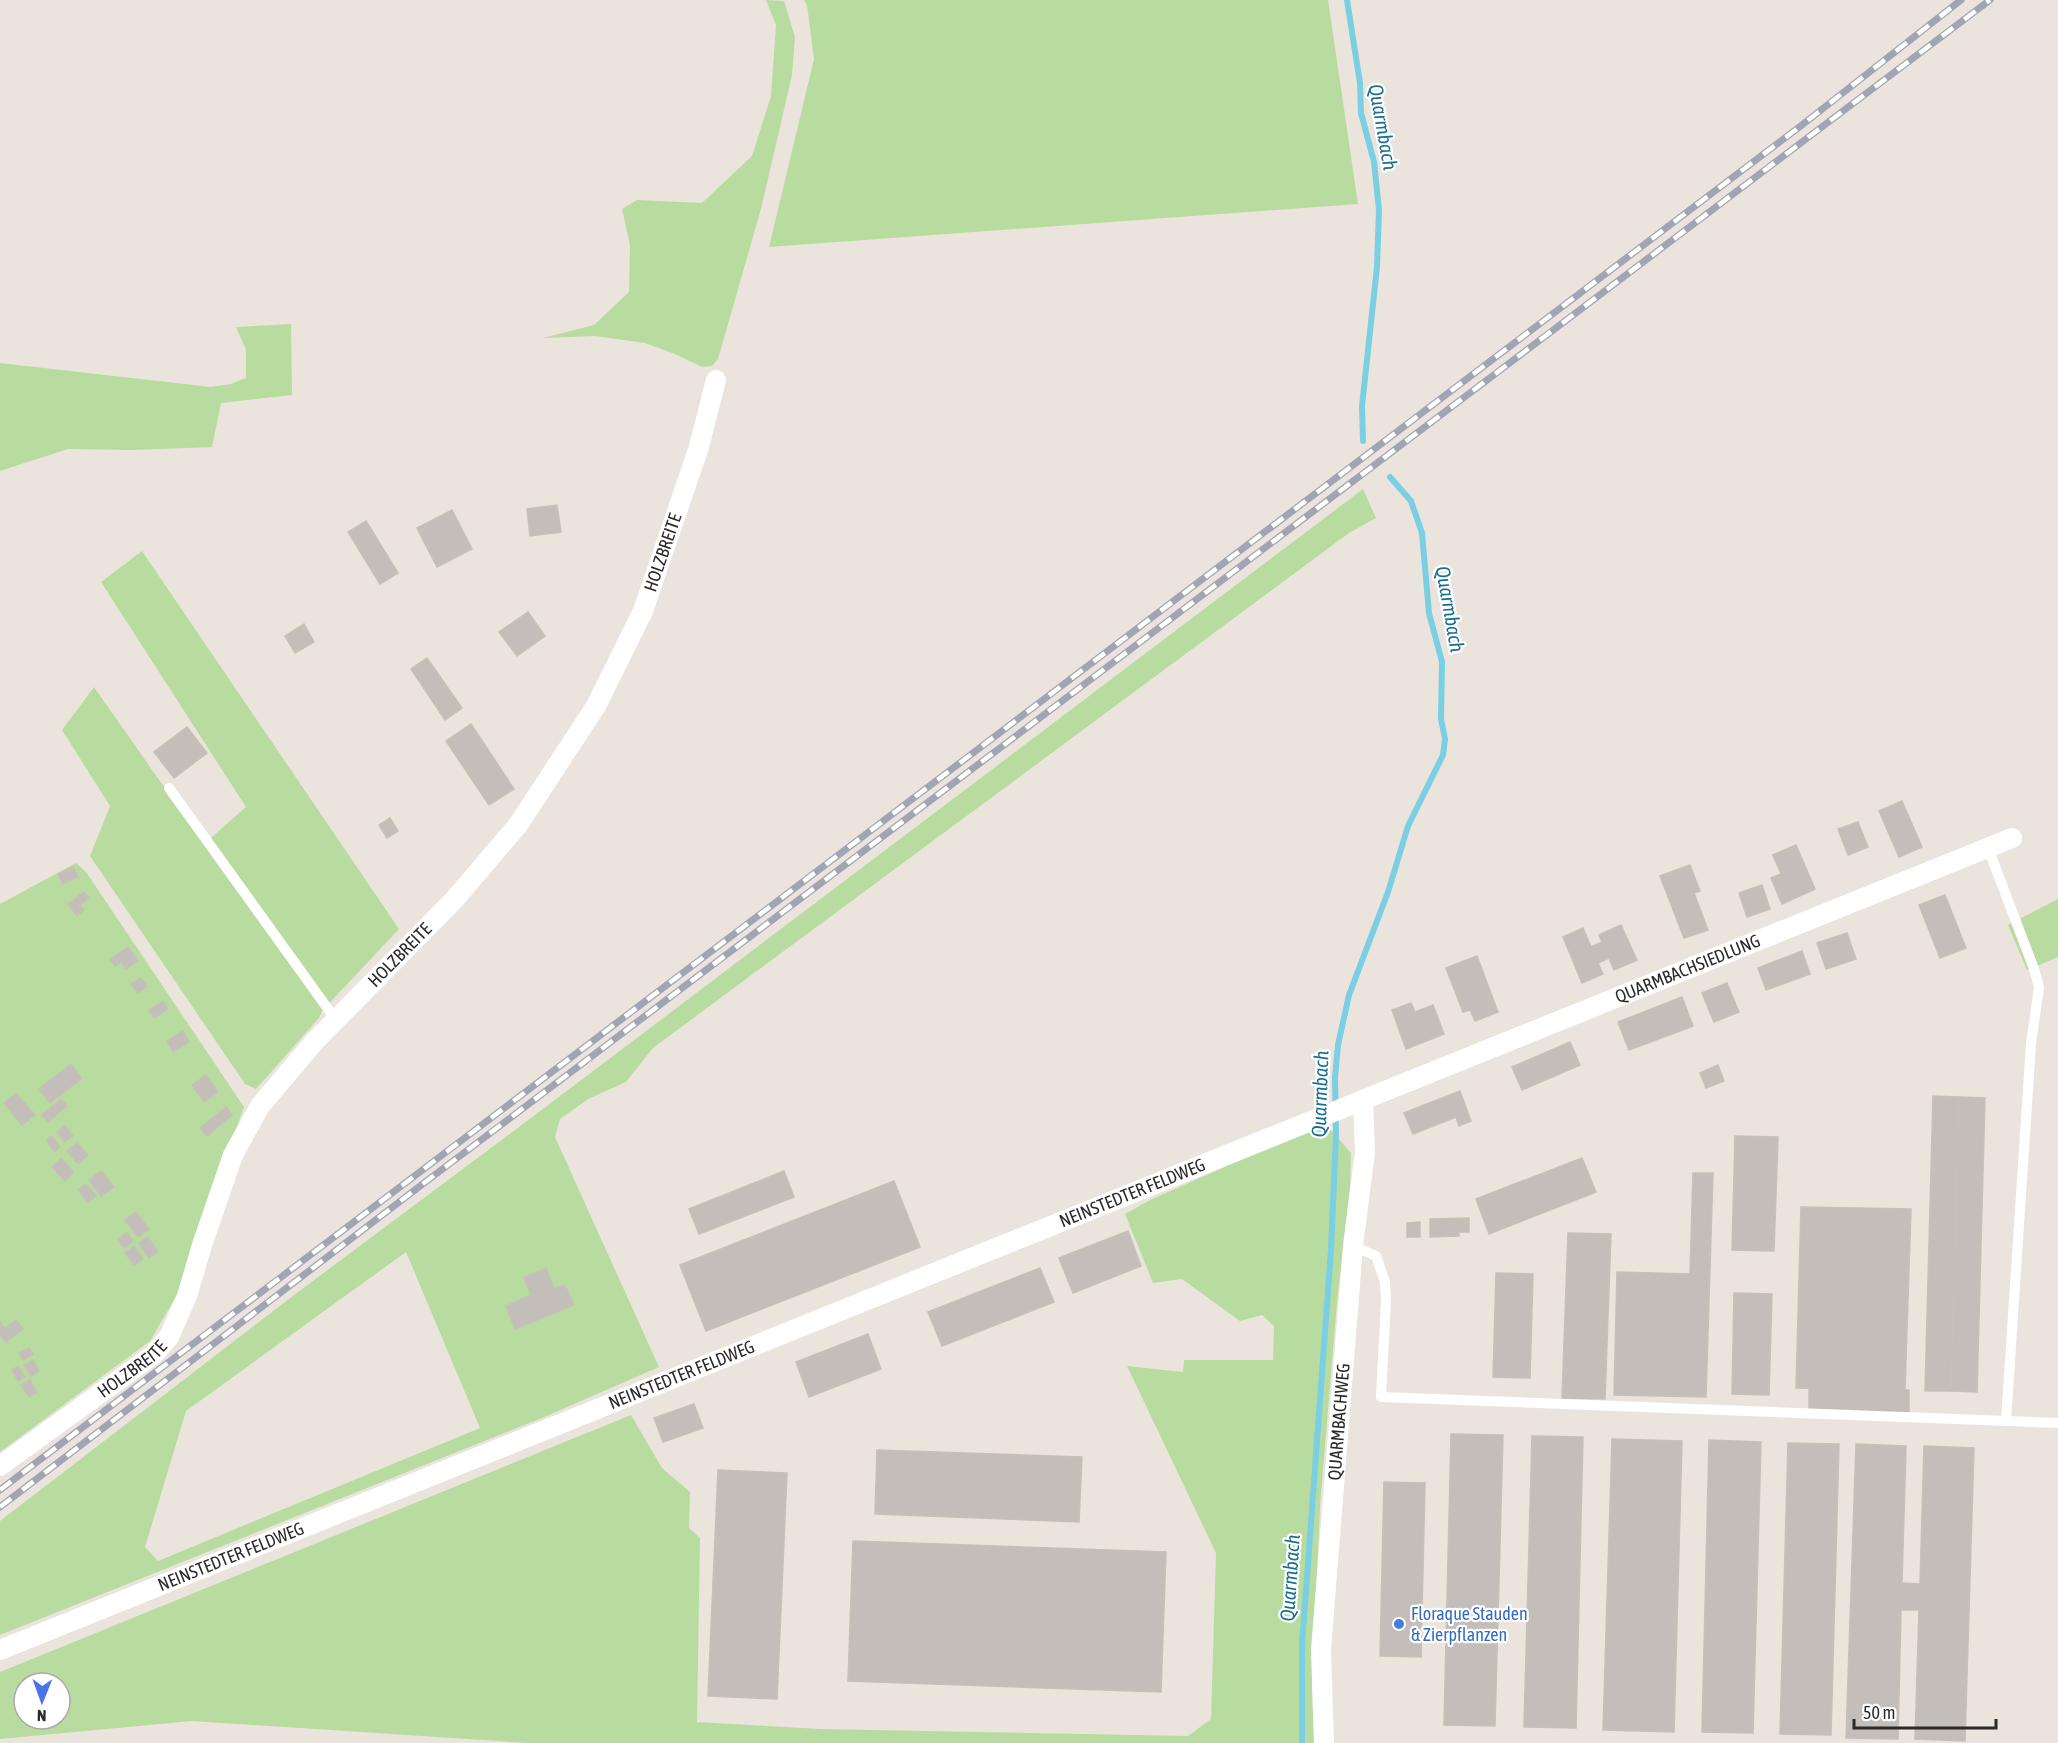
<svg xmlns="http://www.w3.org/2000/svg" width="2058" height="1743" viewBox="0 0 2058 1743" font-family="'Asap Condensed',sans-serif">
	<rect width="100%" height="100%" fill="#ebe4dd"/>
	<!-- green -->
	<g fill="#b8dc9f" fill-rule="evenodd">
		<polygon points="766,0 784,1 795,37 792,75 761,209 718,359 712,366 702,367 675,354 645,343 595,336 543,338 594,325 629,292 630,245 622,209 637,200 702,203 752,156 771,96 776,25"/>
		<polygon points="804,0 1328,0 1358,204 769,247 814,59 807,5"/>
		<polygon points="291,324 292,395 221,403 212,447 133,450 68,449 0,471 0,363 211,387 231,384 246,378 246,350 236,327"/>
		<path d="M1363,489L1376,518L1349,533L653,1048L626,1082L588,1099L560,1119L555,1137L659,1367L542,1418L0,1635V1521L294,1295L527,1121ZM406,1252L480,1428L158,1561L145,1547L186,1411Z"/>
		<polygon points="142,551 399,929 322,1011 319,1018 256,1089 245,1084 90,856 110,806 62,730 94,687 204,844 246,807 101,582"/>
		<polygon points="76,863 86,872 244,1107 177,1295 150,1341 0,1452 0,904"/>
		<polygon points="2058,899 2058,957 2027,970 2008,925"/>
		<path d="M1325,1123L1351,1153L1350,1188L1337,1302L1320,1506L1312,1684L1314,1743H528L192,1721L0,1739V1672L631,1415L662,1468L690,1492L689,1528L700,1538L697,1722L821,1729L1188,1736L1211,1719L1216,1553L1127,1366L1183,1372L1184,1360H1273L1274,1326L1262,1315L1240,1321L1182,1279L1153,1283L1125,1214L1152,1199ZM24,1683H60V1719H24Z"/>
	</g>
	<g fill="none" stroke-linecap="round" stroke-linejoin="round">
		<!-- stream -->
		<g stroke="#7acfe3" stroke-width="6">
			<polyline points="1347,0 1360,83 1361,113 1374,162 1379,210 1377,267 1362,406 1363,441"/>
			<polyline points="1302,1743 1302,1645 1331,1250 1336,1135 1335,1077 1338,1045 1349,995 1388,892 1408,826 1443,755 1445,739 1441,719 1442,662 1429,613 1422,533 1411,501 1390,477"/>
		</g>
	</g>
	<!-- building -->
	<g fill="#c3beba" stroke="#c6c0b7" stroke-width="1.5">
		<polygon points="557,505 561,532 530,536 527,509"/>
		<polygon points="452,510 472,549 437,567 417,528"/>
		<polygon points="366,521 398,573 380,584 348,532"/>
		<polygon points="528,612 545,636 517,656 499,632"/>
		<polygon points="304,624 314,642 295,653 285,636"/>
		<polygon points="427,658 462,708 445,720 411,669"/>
		<polygon points="471,724 514,789 489,805 446,741"/>
		<polygon points="187,727 207,753 174,778 154,752"/>
		<polygon points="1902,801 1922,847 1899,857 1879,811"/>
		<polygon points="390,818 398,831 387,838 379,825"/>
		<polygon points="1858,822 1868,847 1848,855 1838,829"/>
		<polygon points="1796,845 1815,889 1782,904 1771,878 1781,874 1773,855"/>
		<polygon points="1690,865 1700,891 1694,893 1708,930 1684,938 1660,876"/>
		<polygon points="73,867 78,877 63,884 58,874"/>
		<polygon points="1762,885 1770,909 1747,917 1739,893"/>
		<polygon points="84,892 89,898 80,905 84,910 77,916 68,904"/>
		<polygon points="1945,895 1966,948 1940,958 1919,905"/>
		<polygon points="1621,925 1637,960 1614,970 1609,958 1598,963 1603,974 1582,983 1563,937 1583,928 1591,947 1602,942 1599,935"/>
		<polygon points="1847,933 1856,959 1826,969 1817,943"/>
		<polygon points="128,947 138,961 126,969 121,962 115,966 110,959"/>
		<polygon points="1802,951 1810,974 1766,990 1758,968"/>
		<polygon points="1477,956 1498,1012 1475,1021 1470,1010 1463,1012 1446,968"/>
		<polygon points="141,978 147,986 138,993 131,984"/>
		<polygon points="1727,983 1739,1012 1714,1022 1702,993"/>
		<polygon points="1682,997 1693,1026 1629,1050 1618,1022"/>
		<polygon points="163,1001 168,1009 154,1018 149,1010"/>
		<polygon points="1411,1003 1415,1012 1433,1005 1444,1034 1406,1049 1392,1010"/>
		<polygon points="183,1031 189,1042 173,1052 167,1041"/>
		<polygon points="1570,1042 1580,1065 1522,1090 1512,1067"/>
		<polygon points="71,1064 82,1078 50,1103 39,1089"/>
		<polygon points="1718,1065 1724,1081 1706,1088 1700,1073"/>
		<polygon points="206,1075 218,1092 204,1102 192,1085"/>
		<polygon points="1460,1091 1471,1121 1459,1126 1456,1117 1413,1134 1404,1113"/>
		<polygon points="16,1093 35,1115 22,1125 4,1103"/>
		<polygon points="1933,1096 1959,1097 1951,1391 1925,1391"/>
		<polygon points="1959,1097 1985,1098 1977,1392 1951,1391"/>
		<polygon points="61,1099 67,1106 48,1122 42,1115"/>
		<polygon points="226,1107 232,1115 207,1136 200,1128"/>
		<polygon points="65,1125 73,1136 65,1142 57,1132"/>
		<polygon points="52,1136 60,1147 55,1152 46,1140"/>
		<polygon points="1735,1136 1778,1137 1774,1251 1732,1250"/>
		<polygon points="77,1143 88,1155 78,1164 67,1151"/>
		<polygon points="61,1158 74,1172 65,1181 52,1167"/>
		<polygon points="1582,1158 1596,1192 1489,1234 1476,1199"/>
		<polygon points="101,1171 114,1187 101,1196 89,1180"/>
		<polygon points="784,1171 794,1197 699,1234 689,1209"/>
		<polygon points="1693,1173 1713,1173 1706,1397 1614,1395 1617,1272 1690,1274"/>
		<polygon points="894,1181 920,1247 706,1331 680,1265"/>
		<polygon points="86,1184 96,1196 88,1203 78,1190"/>
		<polygon points="1801,1207 1911,1209 1905,1390 1796,1388"/>
		<polygon points="136,1212 149,1229 138,1237 125,1220"/>
		<polygon points="1469,1218 1469,1232 1459,1232 1459,1236 1430,1237 1430,1219"/>
		<polygon points="1420,1222 1420,1237 1407,1237 1407,1223"/>
		<polygon points="1128,1231 1141,1266 1073,1293 1059,1258"/>
		<polygon points="127,1232 133,1241 124,1248 118,1239"/>
		<polygon points="1568,1233 1611,1234 1605,1399 1562,1398"/>
		<polygon points="148,1237 158,1252 149,1258 139,1243"/>
		<polygon points="134,1246 143,1259 134,1265 125,1253"/>
		<polygon points="546,1268 554,1289 565,1285 574,1305 515,1329 506,1306 531,1295 524,1278"/>
		<polygon points="1040,1268 1054,1302 942,1346 928,1312"/>
		<polygon points="1496,1273 1533,1274 1530,1378 1493,1377"/>
		<polygon points="1734,1293 1772,1294 1769,1395 1732,1394"/>
		<polygon points="16,1320 23,1329 6,1342 0,1335 0,1322 5,1328"/>
		<polygon points="868,1334 881,1369 809,1397 796,1362"/>
		<polygon points="29,1348 33,1354 23,1360 19,1353"/>
		<polygon points="33,1360 39,1371 31,1376 24,1365"/>
		<polygon points="18,1366 25,1377 18,1381 12,1370"/>
		<polygon points="30,1380 37,1392 29,1397 21,1385"/>
		<polygon points="1809,1388 1909,1390 1909,1413 1809,1411"/>
		<polygon points="694,1404 703,1428 663,1442 654,1418"/>
		<polygon points="1451,1434 1503,1435 1495,1726 1444,1725"/>
		<polygon points="1532,1436 1583,1437 1576,1728 1524,1727"/>
		<polygon points="1612,1439 1682,1441 1674,1732 1603,1730"/>
		<polygon points="1709,1440 1761,1442 1753,1733 1702,1732"/>
		<polygon points="1788,1443 1839,1444 1831,1735 1780,1734"/>
		<polygon points="1856,1444 1906,1446 1902,1583 1920,1584 1924,1446 1974,1448 1965,1741 1915,1739 1919,1610 1901,1610 1898,1739 1846,1738"/>
		<polygon points="877,1450 1082,1457 1079,1522 875,1514"/>
		<polygon points="718,1470 787,1473 777,1699 708,1696"/>
		<polygon points="1384,1482 1425,1483 1421,1657 1380,1656"/>
		<polygon points="853,1541 1166,1552 1161,1692 848,1681"/>
	</g>
	<g fill="none" stroke-linecap="round" stroke-linejoin="round">
		<!-- lane -->
		<g stroke="#fff" stroke-width="10">
			<polyline points="169,788 336,1020"/>
			<polyline points="1988,848 2034,969 2039,987 2031,1044 2006,1421"/>
			<polyline points="1353,1246 1376,1256 1385,1282 1386,1301 1381,1397 2058,1423"/>
		</g>
		<!-- street -->
		<g stroke="#fff" stroke-width="20">
			<path id="s1" d="M0,1466L153,1355L169,1337L187,1296L202,1245L233,1155L260,1106L315,1041L454,900L518,825L596,706L643,611L699,447L716,380"/>
			<path id="s2" d="M0,1650L2012,838"/>
			<path id="s3" d="M1324,1743L1321,1650L1353,1246L1365,1152L1363,1101"/>
		</g>
		<defs>
			<g id="rail">
				<polyline points="0,1490 1802,125 1961,0"/>
				<polyline points="0,1507 428,1180 1990,0"/>
			</g>
		</defs>
		<!-- rail casing -->
		<use href="#rail" stroke="#a1a5b3" stroke-width="7"/>
		<!-- rail -->
		<use href="#rail" stroke="#fff" stroke-width="4.5" stroke-dasharray="14" stroke-linecap="butt"/>
	</g>
	<!-- markers -->
	<circle fill="#3f7fe0" stroke="#fff" stroke-width="2" cx="1399" cy="1624" r="6"/>
	<g text-anchor="middle" stroke-width="4.5" stroke-linejoin="round" paint-order="stroke">
		<!-- street labels -->
		<g font-size="18" fill="#2a2a2a" stroke="#fff">
			<text dy="6" stroke="none"><textPath href="#s1" startOffset="1154">HOLZBREITE</textPath></text>
			<text dy="6" stroke="none"><textPath href="#s1" startOffset="668">HOLZBREITE</textPath></text>
			<text dy="6" stroke="none"><textPath href="#s2" startOffset="1820">QUARMBACHSIEDLUNG</textPath></text>
			<text dy="6" stroke="none"><textPath href="#s2" startOffset="1221">NEINSTEDTER FELDWEG</textPath></text>
			<text dy="6" stroke="none"><textPath href="#s1" startOffset="164">HOLZBREITE</textPath></text>
			<text dy="6" stroke="none"><textPath href="#s2" startOffset="735">NEINSTEDTER FELDWEG</textPath></text>
			<text dy="6" stroke="none"><textPath href="#s3" startOffset="322">QUARMBACHWEG</textPath></text>
			<text dy="6" stroke="none"><textPath href="#s2" startOffset="249">NEINSTEDTER FELDWEG</textPath></text>
		</g>
		<!-- shop labels -->
		<g font-size="18" fill="#366cbe" stroke="#fff" text-anchor="start">
			<text x="1411" y="1620">Floraque Stauden<tspan x="1411" dy="21">&amp; Zierpflanzen</tspan></text>
		</g>
		<!-- water labels -->
		<g font-size="20" font-style="italic" fill="#1a6f8f" stroke="#fff">
			<text transform="translate(1383 127) rotate(80)" y="7">Quarmbach</text>
			<text transform="translate(1450 609) rotate(80)" y="7">Quarmbach</text>
			<text transform="translate(1320 1094) rotate(-88)" y="7">Quarmbach</text>
			<text transform="translate(1290 1578) rotate(-86)" y="7">Quarmbach</text>
		</g>
	</g>
	<!-- north arrow -->
	<g transform="translate(42 1701) rotate(181)"><circle r="28" fill="#ffffff" stroke="#aaaaaa" stroke-width="1.5"/>
	<path d="M0-4.5L10 22L0 15L-10 22Z" fill="#4c74e9"/>
	<text y="-9" font-size="16" font-weight="bold" text-anchor="middle" fill="#2a2a2a">N</text>
	</g>
	<!-- scale -->
	<path d="M1854 1719v9h142v-9" fill="none" stroke="#2a2a2a" stroke-width="3"/>
	<text x="1863" y="1719" font-size="18" fill="#2a2a2a" stroke="#ffffff" stroke-width="4.5" paint-order="stroke">50 m</text>
</svg>
